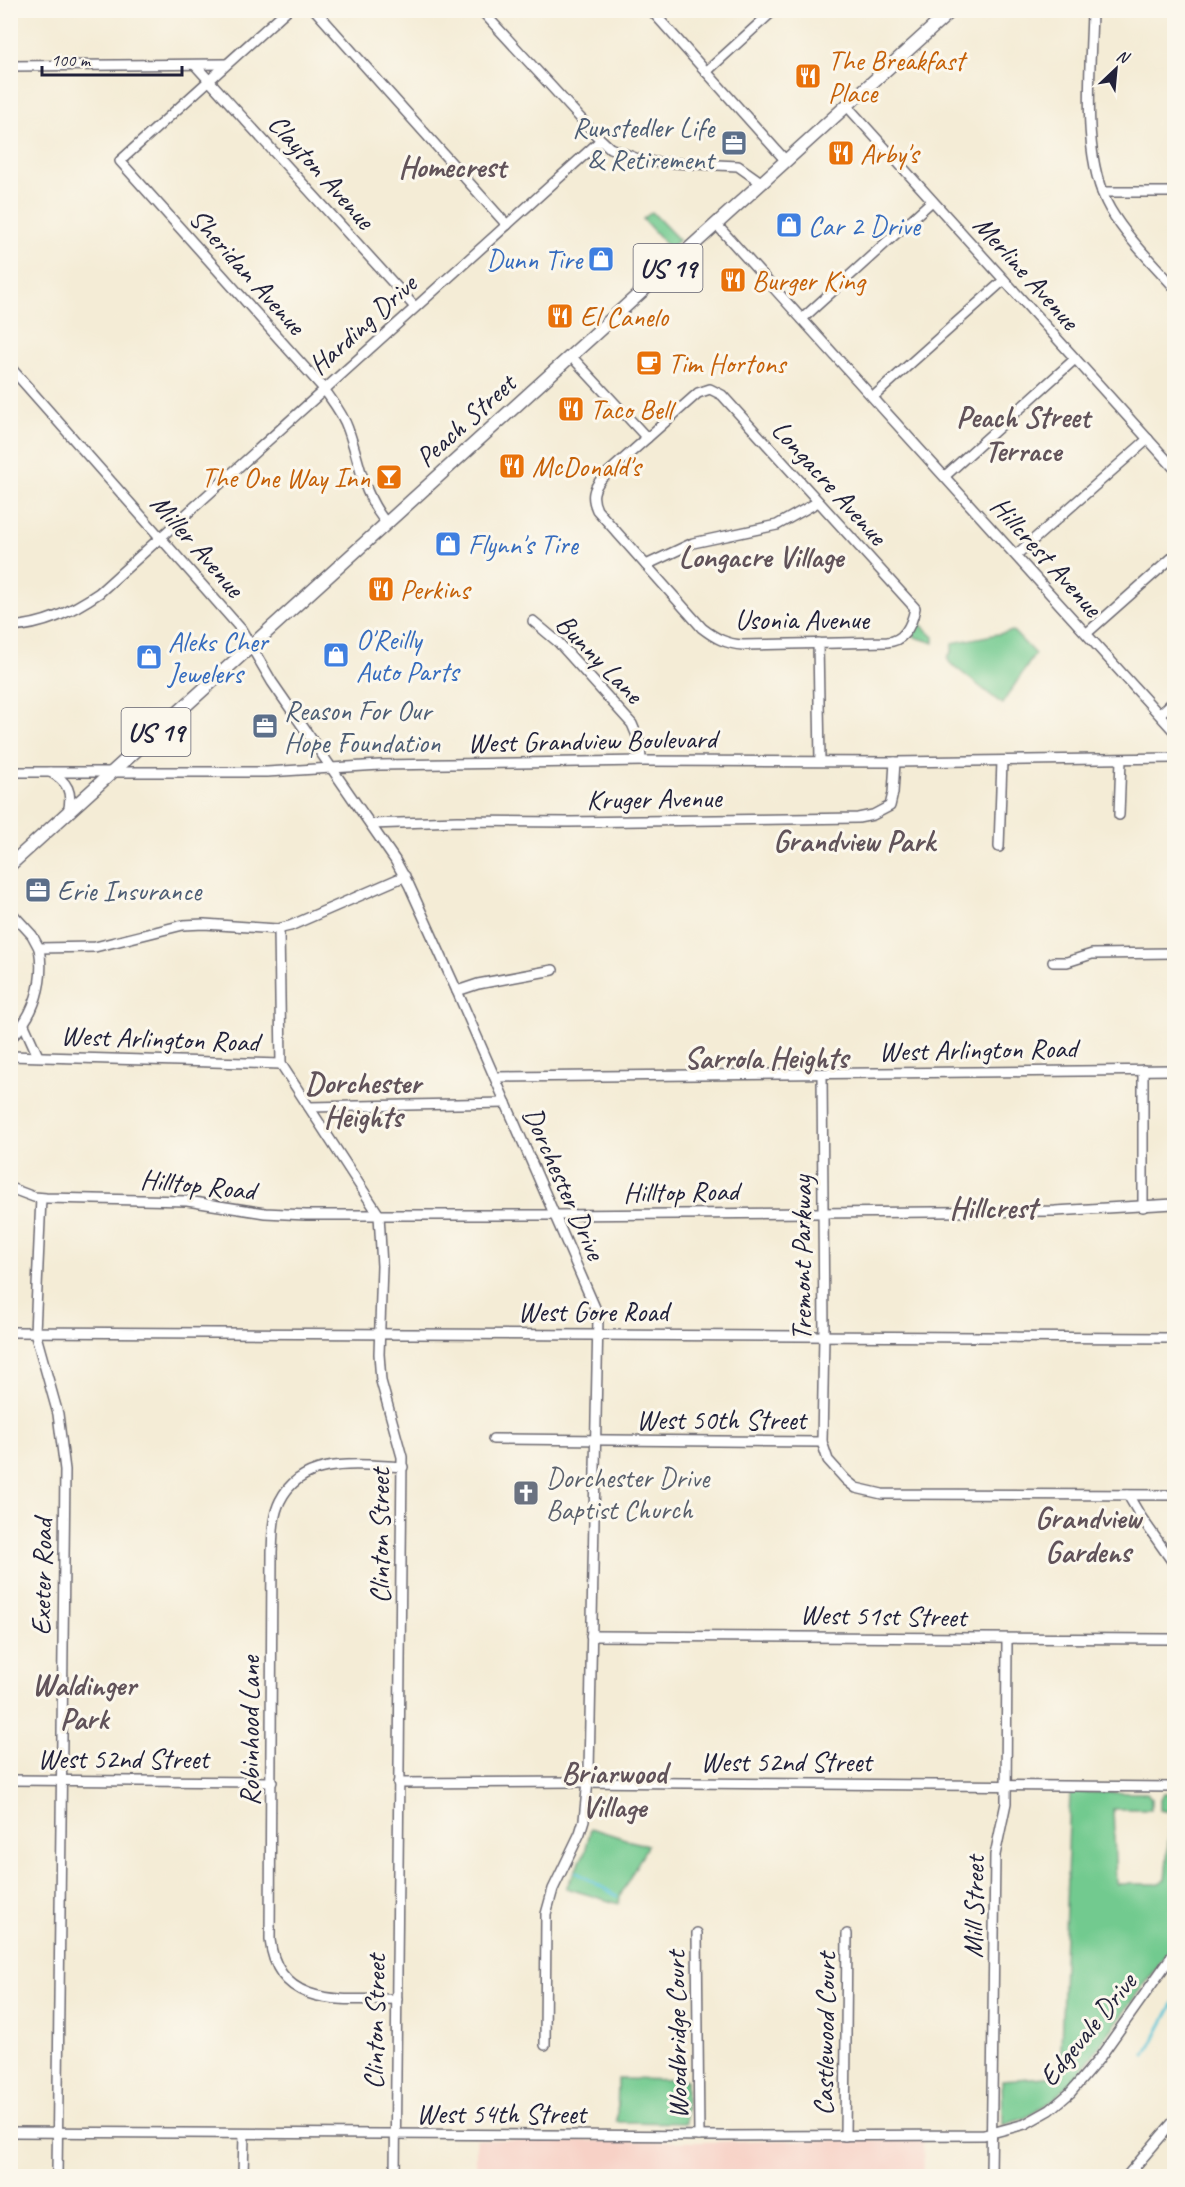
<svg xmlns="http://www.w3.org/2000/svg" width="1185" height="2187" viewBox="0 0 1185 2187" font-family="Caveat,sans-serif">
	<rect width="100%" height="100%" fill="#fbf7ec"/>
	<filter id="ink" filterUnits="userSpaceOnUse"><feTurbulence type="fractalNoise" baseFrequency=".0167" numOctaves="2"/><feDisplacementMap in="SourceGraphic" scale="12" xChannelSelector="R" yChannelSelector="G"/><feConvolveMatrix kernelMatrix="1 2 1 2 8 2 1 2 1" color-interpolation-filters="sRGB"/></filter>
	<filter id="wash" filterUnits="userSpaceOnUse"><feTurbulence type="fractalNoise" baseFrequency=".008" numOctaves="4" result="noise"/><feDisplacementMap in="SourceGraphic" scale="24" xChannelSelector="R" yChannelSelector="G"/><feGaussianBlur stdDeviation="1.35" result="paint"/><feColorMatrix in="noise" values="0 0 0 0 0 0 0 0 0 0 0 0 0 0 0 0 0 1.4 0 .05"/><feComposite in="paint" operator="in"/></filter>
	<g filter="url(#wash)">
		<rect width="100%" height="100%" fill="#f4ecd6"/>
		<!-- built -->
		<polygon fill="#f7d1c6" points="476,2139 703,2142 764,2140 923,2140 924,2176 476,2176"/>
		<!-- green -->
		<g fill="#72ca8f" stroke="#4a7665" stroke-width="1.5">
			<polygon points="652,212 679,240 669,248 643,219"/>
			<polygon points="919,623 934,637 934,643 915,637 913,633"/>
			<polygon points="1013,631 1035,654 1002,704 950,663 947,658 952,651 952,643"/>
			<polygon points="1070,1792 1147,1793 1151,1798 1151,1809 1113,1809 1116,1884 1157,1884 1165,1880 1171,1812 1160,1810 1160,1799 1163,1793 1174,1793 1174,1943 1082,2070 1054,2100 1025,2118 1003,2125 1002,2080 1060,2076"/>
			<polygon points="591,1828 647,1846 620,1896 619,1904 566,1888 585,1852"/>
			<polygon points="618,2079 686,2080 686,2123 617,2122"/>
		</g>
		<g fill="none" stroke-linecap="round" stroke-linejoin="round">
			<!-- stream -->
			<g stroke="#5bc4d7" stroke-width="3">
				<polyline points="576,1872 617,1896"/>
				<polyline points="1146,2055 1174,2002"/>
			</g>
		</g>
	</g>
	<g filter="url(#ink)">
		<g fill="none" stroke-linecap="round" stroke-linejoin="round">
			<defs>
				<g id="minor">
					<path d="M287,10L120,161L324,389C333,402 343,414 348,429C361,465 361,491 386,523"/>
					<polyline points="315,10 507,225"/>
					<polyline points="481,10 595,134 610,148 638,159 653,162 738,166 762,183"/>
					<polyline points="651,10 786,161"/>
					<path d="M1092,10C1091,69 1080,157 1110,209C1127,238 1152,262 1174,287"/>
					<polyline points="195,65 415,307"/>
					<polyline points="10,66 226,64"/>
					<polyline points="706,72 774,10"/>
					<polyline points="847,106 1174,468"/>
					<polyline points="1102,192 1174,192"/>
					<polyline points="716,224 1174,731"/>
					<polyline points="802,319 932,201"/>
					<polyline points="571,356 647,438"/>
					<polyline points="10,367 241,629 272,682 395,860 409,885 457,991 596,1310 598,1318 589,1771 584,1820 580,1833 553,1889 546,1914 545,2045"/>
					<path d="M710,389L722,395L915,608C912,624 905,641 887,642L743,645C726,644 715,638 702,628L597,510C591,497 593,489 602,478L698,393Z"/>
					<polyline points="873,397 1004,280"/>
					<polyline points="945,476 1075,359"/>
					<polyline points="1016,555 1148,439"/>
					<polyline points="646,565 693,543 777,525 818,502"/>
					<polyline points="533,621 558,642 632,724 640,743 641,761"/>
					<path d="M10,627C44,625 71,612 99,593L601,140"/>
					<polyline points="1087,633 1174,556"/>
					<polyline points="818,643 820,761"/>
					<polyline points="1160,714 1174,701"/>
					<polyline points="10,772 267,772 380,765 644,761 895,762 1174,758"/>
					<path d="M50,772C68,781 73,793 68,812"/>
					<polyline points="1119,815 1121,759"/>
					<polyline points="371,824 457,821 568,822 858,818 873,815 890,806 893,793 895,762"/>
					<polyline points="999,847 1002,761"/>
					<polyline points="10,911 32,935 39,948 95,947 183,925 204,924 277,929 290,926 405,876"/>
					<polyline points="279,929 281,1064 379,1215 382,1266 379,1354 381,1381 402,1457 395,2176"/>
					<polyline points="1053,962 1067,962 1092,954 1174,953"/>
					<polyline points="457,991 478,984 553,970"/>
					<polyline points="24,1025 38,1056"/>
					<path d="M10,1039C35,1016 45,980 39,948"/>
					<polyline points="10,1056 281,1064"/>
					<polyline points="1143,1070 1143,1207"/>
					<polyline points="822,1074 824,1335 822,1442 828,1460 846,1480 856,1488 882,1494 1174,1495"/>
					<polyline points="495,1077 1174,1070"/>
					<polyline points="309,1107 506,1103"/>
					<polyline points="10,1188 34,1197 46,1198 187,1201 265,1213 306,1215 555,1215 1055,1211 1174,1204"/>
					<polyline points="41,1198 35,1332 58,1414 65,1470 57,2176"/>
					<polyline points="10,1332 1174,1338"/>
					<polyline points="493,1439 822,1442"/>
					<polyline points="1128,1495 1141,1517 1174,1564"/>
					<polyline points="591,1636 1174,1639"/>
					<polyline points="10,1780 272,1782"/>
					<polyline points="398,1783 576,1782 1174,1787"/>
					<polyline points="697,1933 699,2136"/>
					<path d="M397,1999C345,1999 278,2010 270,1940L272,1552C273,1535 272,1517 280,1501C302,1455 360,1465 403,1467"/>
					<polyline points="10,2132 723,2136 984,2135 1025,2124 1050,2110 1070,2093 1098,2060 1174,1953"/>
					<polyline points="845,2136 847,1934"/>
					<polyline points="243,2176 244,2134"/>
					<polyline points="991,2176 995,1855 1006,1803 1007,1639"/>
					<polyline points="1127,2176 1174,2121"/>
				</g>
				<polyline id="major" points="10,865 952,10"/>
			</defs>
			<!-- minor casing -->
			<use href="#minor" stroke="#6c6971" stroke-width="12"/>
			<!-- major casing -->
			<use href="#major" stroke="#6c6971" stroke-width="15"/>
			<!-- minor -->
			<use href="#minor" stroke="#fff" stroke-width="9"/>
			<!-- major -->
			<use href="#major" stroke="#fff" stroke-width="12"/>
		</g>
	</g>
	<!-- icons -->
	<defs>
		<symbol id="restaurant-square" viewBox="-11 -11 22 22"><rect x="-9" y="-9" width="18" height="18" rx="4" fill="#e8710a" stroke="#fbf7ec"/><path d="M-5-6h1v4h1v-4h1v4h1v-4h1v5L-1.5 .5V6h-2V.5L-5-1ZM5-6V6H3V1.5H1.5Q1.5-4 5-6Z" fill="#fff"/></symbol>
		<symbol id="office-square" viewBox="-11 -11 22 22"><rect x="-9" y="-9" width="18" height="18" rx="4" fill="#5c6f8a" stroke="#fbf7ec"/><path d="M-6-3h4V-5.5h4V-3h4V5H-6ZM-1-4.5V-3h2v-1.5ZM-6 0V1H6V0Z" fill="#fff"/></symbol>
		<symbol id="shop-square" viewBox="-11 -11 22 22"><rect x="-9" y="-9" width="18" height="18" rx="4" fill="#3f7fe0" stroke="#fbf7ec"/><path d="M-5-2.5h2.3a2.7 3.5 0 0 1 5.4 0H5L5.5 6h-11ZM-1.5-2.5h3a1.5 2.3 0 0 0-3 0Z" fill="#fff"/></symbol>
		<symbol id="cafe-square" viewBox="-11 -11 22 22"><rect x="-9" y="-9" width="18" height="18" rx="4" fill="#e8710a" stroke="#fbf7ec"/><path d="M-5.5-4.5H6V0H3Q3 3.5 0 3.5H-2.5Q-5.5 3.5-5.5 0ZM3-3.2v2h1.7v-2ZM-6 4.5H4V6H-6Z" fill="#fff"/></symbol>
		<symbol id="bar-square" viewBox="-11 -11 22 22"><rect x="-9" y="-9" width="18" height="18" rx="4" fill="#e8710a" stroke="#fbf7ec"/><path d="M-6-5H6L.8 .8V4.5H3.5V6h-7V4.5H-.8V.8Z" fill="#fff"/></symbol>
		<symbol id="church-square" viewBox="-11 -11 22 22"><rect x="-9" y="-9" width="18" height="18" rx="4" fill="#6b7280" stroke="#fbf7ec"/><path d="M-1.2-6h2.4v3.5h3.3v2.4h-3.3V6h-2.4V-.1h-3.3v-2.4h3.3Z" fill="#fff"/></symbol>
	</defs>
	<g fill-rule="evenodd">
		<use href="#restaurant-square" x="793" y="61" width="30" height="30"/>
		<use href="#office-square" x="719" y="128" width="30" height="30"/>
		<use href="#restaurant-square" x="826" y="138" width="30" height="30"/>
		<use href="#shop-square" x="774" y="210" width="30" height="30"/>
		<use href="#shop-square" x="586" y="244" width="30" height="30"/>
		<use href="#restaurant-square" x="718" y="265" width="30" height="30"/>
		<use href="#restaurant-square" x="545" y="301" width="30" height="30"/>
		<use href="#cafe-square" x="634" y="348" width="30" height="30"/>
		<use href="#restaurant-square" x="556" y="394" width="30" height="30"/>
		<use href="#restaurant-square" x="497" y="451" width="30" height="30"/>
		<use href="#bar-square" x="374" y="462" width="30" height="30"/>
		<use href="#shop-square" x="433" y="529" width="30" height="30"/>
		<use href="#restaurant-square" x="366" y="574" width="30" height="30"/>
		<use href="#shop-square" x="321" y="640" width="30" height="30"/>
		<use href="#shop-square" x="134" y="642" width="30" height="30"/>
		<use href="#office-square" x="250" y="711" width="30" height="30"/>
		<use href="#office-square" x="23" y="875" width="30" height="30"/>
		<use href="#church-square" x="511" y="1478" width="30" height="30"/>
	</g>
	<g text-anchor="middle" stroke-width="6" stroke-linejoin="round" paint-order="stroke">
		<!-- shield labels -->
		<g fill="#fbf7ec" stroke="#636270" stroke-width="1.5">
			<rect x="633.5" y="244" width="69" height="48" rx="4.5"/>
			<rect x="121.5" y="708" width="69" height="48" rx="4.5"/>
		</g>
		<g font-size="27" font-weight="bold" fill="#22223b">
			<text x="668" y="277">US 19</text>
			<text x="156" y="741">US 19</text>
		</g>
		<!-- food labels -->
		<g font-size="28" fill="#c56008" stroke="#fbf7ec" text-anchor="start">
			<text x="828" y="70">The Breakfast<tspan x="828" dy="32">Place</tspan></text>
			<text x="860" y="163">Arby's</text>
			<text x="752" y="290">Burger King</text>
			<text x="580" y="326">El Canelo</text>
			<text x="668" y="373">Tim Hortons</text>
			<text x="590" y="419">Taco Bell</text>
			<text x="532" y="476">McDonald's</text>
			<text x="370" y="487" text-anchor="end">The One Way Inn</text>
			<text x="400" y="599">Perkins</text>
		</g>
		<!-- service labels -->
		<g font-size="28" fill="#4e5e75" stroke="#fbf7ec" text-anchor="start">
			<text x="714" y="137" text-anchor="end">Runstedler Life<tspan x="714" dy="32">&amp; Retirement</tspan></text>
			<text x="284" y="720">Reason For Our<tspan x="284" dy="32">Hope Foundation</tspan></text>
			<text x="57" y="900">Erie Insurance</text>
		</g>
		<!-- street labels -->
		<g font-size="28" fill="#22223b" stroke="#fbf7ec">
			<text transform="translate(322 171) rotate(48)" y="10">Clayton Avenue</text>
			<text transform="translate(248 271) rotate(48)" y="10">Sheridan Avenue</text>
			<text transform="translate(1027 272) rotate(48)" y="10">Merline Avenue</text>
			<text transform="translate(362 324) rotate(-42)" y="10">Harding Drive</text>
			<text transform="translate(465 420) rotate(-42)" y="10">Peach Street</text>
			<text transform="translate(830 482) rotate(48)" y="10">Longacre Avenue</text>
			<text transform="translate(198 545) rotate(49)" y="10">Miller Avenue</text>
			<text transform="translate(1047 556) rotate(48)" y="10">Hillcrest Avenue</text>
			<text x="802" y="629">Usonia Avenue</text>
			<text transform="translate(600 658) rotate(46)" y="10">Bunny Lane</text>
			<text transform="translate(592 740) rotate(-1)" y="10">West Grandview Boulevard</text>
			<text transform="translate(654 798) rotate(-1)" y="10">Kruger Avenue</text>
			<text transform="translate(160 1038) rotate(2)" y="10">West Arlington Road</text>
			<text transform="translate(978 1049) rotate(-1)" y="10">West Arlington Road</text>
			<text transform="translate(565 1183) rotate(66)" y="10">Dorchester Drive</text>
			<text transform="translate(198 1184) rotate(6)" y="10">Hilltop Road</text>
			<text transform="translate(681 1191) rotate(-1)" y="10">Hilltop Road</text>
			<text transform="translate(801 1258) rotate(-90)" y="10">Tremont Parkway</text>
			<text x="593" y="1321">West Gore Road</text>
			<text x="721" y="1429">West 50th Street</text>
			<text transform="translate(379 1536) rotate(-90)" y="10">Clinton Street</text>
			<text transform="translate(41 1577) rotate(-89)" y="10">Exeter Road</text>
			<text transform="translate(883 1615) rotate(1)" y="10">West 51st Street</text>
			<text transform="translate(249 1731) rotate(-90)" y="10">Robinhood Lane</text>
			<text x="123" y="1768">West 52nd Street</text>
			<text x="786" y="1771">West 52nd Street</text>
			<text transform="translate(973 1907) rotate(-89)" y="10">Mill Street</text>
			<text transform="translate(374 2022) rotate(-89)" y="10">Clinton Street</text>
			<text transform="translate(1087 2029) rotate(-51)" y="10">Edgevale Drive</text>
			<text transform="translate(824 2034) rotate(-89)" y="10">Castlewood Court</text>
			<text transform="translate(676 2035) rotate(-91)" y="10">Woodbridge Court</text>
			<text x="501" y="2123">West 54th Street</text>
		</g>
		<!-- shop labels -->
		<g font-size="28" fill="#366cbe" stroke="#fbf7ec" text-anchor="start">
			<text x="808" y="235">Car 2 Drive</text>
			<text x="582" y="269" text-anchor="end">Dunn Tire</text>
			<text x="468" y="554">Flynn's Tire</text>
			<text x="356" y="649">O'Reilly<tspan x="356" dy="32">Auto Parts</tspan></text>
			<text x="168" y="651">Aleks Cher<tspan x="168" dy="32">Jewelers</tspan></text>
		</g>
		<!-- worship labels -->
		<g font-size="28" fill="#5b616d" stroke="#fbf7ec" text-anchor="start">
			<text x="546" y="1487">Dorchester Drive<tspan x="546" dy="32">Baptist Church</tspan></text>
		</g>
		<!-- neighbourhood labels -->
		<g font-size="30" font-weight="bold" fill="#61535a" stroke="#fbf7ec">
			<text x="452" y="177">Homecrest</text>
			<text x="1023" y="427">Peach Street<tspan x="1023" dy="34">Terrace</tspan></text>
			<text x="761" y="567">Longacre Village</text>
			<text x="854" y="851">Grandview Park</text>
			<text x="766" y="1068">Sarrola Heights</text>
			<text x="363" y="1093">Dorchester<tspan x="363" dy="34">Heights</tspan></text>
			<text x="993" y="1218">Hillcrest</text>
			<text x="1088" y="1528">Grandview<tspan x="1088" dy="34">Gardens</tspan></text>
			<text x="84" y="1695">Waldinger<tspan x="84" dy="34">Park</tspan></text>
			<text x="614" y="1783">Briarwood<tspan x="614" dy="34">Village</tspan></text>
		</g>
	</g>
	<!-- margin -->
	<rect width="1185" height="2187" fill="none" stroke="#fbf7ec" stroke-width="36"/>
	<!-- north arrow -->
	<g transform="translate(1116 69) rotate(26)" stroke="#fbf7ec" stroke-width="4.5" paint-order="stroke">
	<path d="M0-4.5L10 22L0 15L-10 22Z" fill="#22223b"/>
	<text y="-9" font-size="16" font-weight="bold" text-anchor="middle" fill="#22223b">N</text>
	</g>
	<!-- scale -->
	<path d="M42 66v9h140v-9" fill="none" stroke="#22223b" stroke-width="3"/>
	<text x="51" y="66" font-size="18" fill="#22223b" stroke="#fbf7ec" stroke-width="4.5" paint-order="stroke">100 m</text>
</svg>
